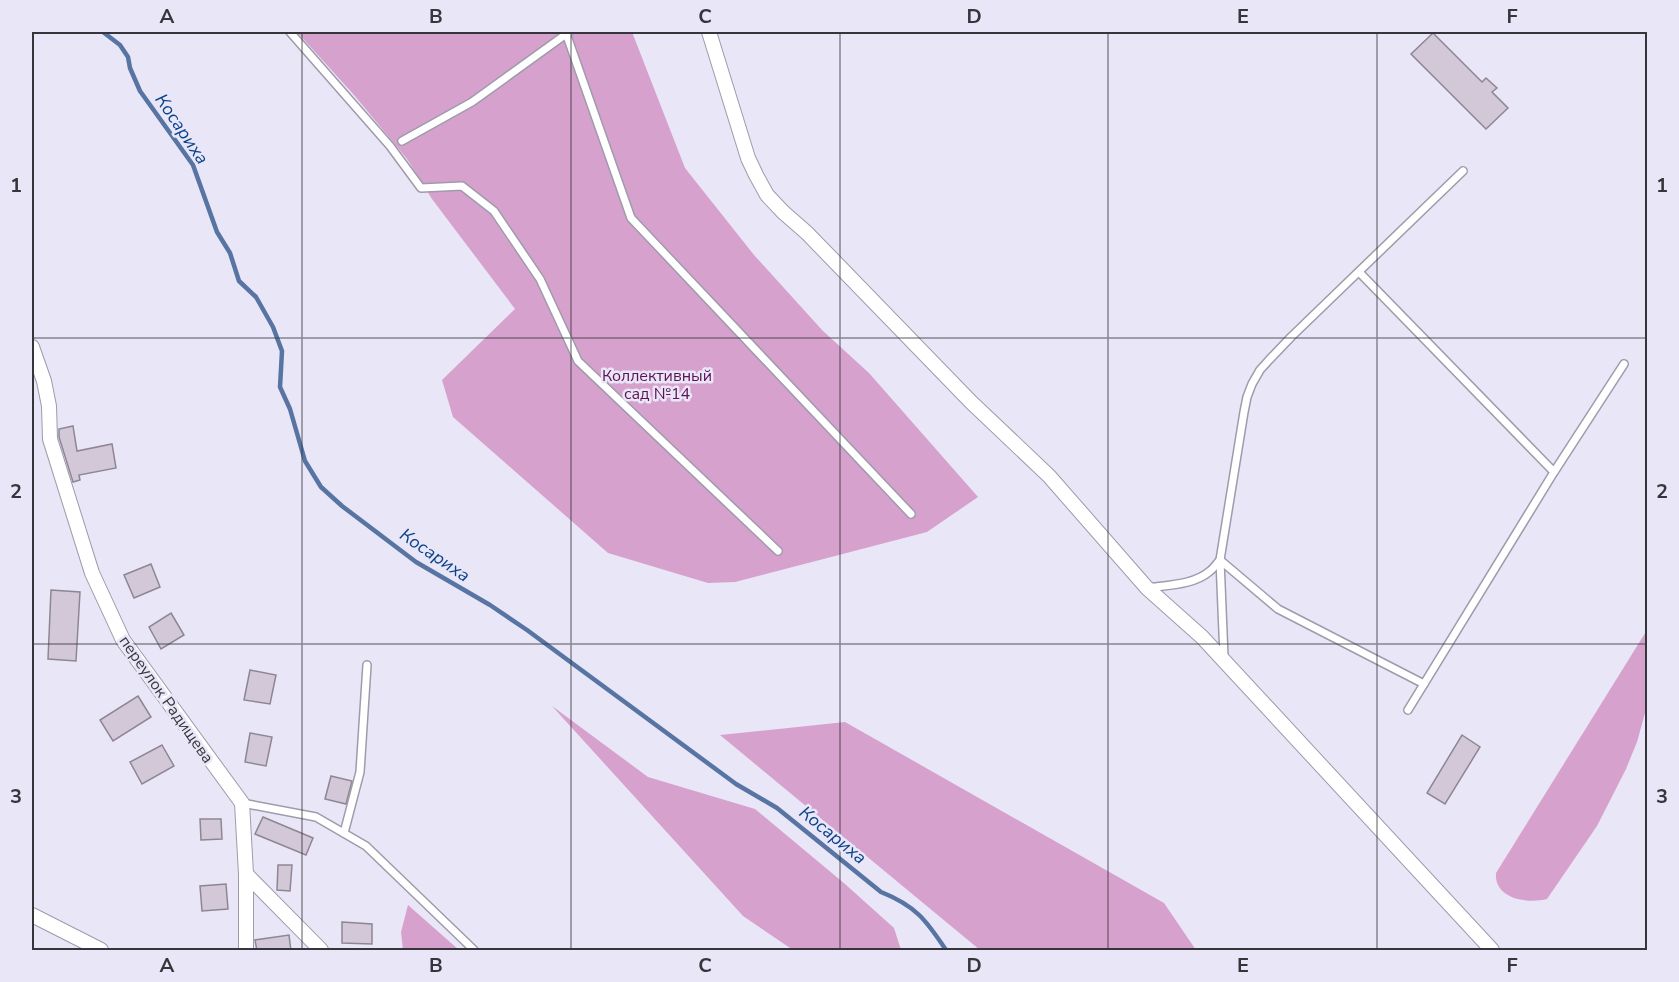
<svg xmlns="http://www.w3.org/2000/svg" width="1679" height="982" viewBox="0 0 1679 982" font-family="'Nunito Sans',sans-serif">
	<rect width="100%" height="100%" fill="#e9e6f7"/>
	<!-- green -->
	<g fill="#d7a1cd">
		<polygon points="297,32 632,32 685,168 754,255 823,331 869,373 978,497 927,532 735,582 708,583 608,553 453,417 442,380 515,309 432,199 407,159 354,95"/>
		<path d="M1647,630V706L1637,742L1626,769L1597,826L1547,899C1528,904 1494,899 1496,873Z"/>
		<polygon points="552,706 648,777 755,809 845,884 894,928 901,950 793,950 743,916"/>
		<polygon points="845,722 1164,903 1196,950 980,950 720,735"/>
		<polygon points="408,905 459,950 403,950 401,932"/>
	</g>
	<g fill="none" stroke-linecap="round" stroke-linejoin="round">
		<!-- stream -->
		<path stroke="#5774a2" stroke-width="4.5" d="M103,32L120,45L128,57L130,68L140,91L193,165L217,232L230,253L239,281L256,297L273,327L282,351L280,387L290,409L305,461L321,487L342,506L416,562L490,605L527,630L736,784L777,808L881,892C916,906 926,920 946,950"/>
	</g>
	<!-- building -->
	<g fill="#d2c8d7" stroke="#8f8694" stroke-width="1.5">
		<polygon points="1433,33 1482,82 1486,78 1497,88 1492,92 1508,108 1486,129 1411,54"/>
		<polygon points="73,426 77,451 112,444 116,468 79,475 80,480 73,482 59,437 59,429"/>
		<polygon points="151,564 160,587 134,598 124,575"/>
		<polygon points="51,590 80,592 76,661 48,659"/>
		<polygon points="171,613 184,635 161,649 149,627"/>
		<polygon points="250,670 276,675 270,704 244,700"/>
		<polygon points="138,696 151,717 113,741 100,720"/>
		<polygon points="250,733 272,737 266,766 245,762"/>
		<polygon points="1462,735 1480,747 1445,804 1427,793"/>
		<polygon points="162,745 174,766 142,784 130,762"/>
		<polygon points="331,776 352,781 346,804 325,799"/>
		<polygon points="263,817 313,838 306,855 255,834"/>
		<polygon points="200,819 221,819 222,839 201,840"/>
		<polygon points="278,865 292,865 290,891 277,890"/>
		<polygon points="226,884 228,909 202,911 200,886"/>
		<polygon points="342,922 372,924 372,944 342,943"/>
		<polygon points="289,935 291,951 257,951 255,940"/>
	</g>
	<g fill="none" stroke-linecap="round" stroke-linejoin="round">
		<defs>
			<g id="service">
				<polyline points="290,32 390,146 421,188 462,186 494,211 540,279 578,361 778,551"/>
				<polyline points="566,33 631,218 911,514"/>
				<polyline points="402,141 472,102 569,32"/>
				<polyline points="1359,272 1554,472"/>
				<path d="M1147,588C1168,585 1194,585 1210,571C1214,568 1217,563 1220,560L1278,609L1424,684"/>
				<polyline points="1224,657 1220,560 1244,412 1247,397 1252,384 1260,370 1269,360 1291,337 1463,171"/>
				<polyline points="1408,710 1554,472 1624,364"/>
				<polyline points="242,803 316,817 366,846 474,950"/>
				<polyline points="344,833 360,772 367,665"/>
			</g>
			<g id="minor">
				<polyline points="709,32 748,158 756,175 767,195 783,212 807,233 971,402 1049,476 1147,588 1202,637 1492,950"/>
				<polyline points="32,347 44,381 49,406 50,439 92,573 123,640 242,803 246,874 246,950"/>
				<polyline points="246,874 321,950"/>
				<polyline points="32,915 101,950"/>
			</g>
		</defs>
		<!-- service casing -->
		<use href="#service" stroke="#9e9bab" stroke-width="10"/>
		<!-- minor casing -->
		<use href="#minor" stroke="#9e9bab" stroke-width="16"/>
		<!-- service -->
		<use href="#service" stroke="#fff" stroke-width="7"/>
		<!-- minor -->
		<use href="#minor" stroke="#fff" stroke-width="14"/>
	</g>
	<!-- grid -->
	<path fill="none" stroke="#37353c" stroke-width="1.5" stroke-opacity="0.55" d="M302,32V950M571,32V950M840,32V950M1108,32V950M1377,32V950M32,338H1648M32,644H1648"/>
	<g text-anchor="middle" stroke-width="5" stroke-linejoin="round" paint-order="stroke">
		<!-- park labels -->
		<g font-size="16" fill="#5e1155" stroke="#e9e6f7">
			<text x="657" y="381">Коллективный<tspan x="657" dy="18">сад №14</tspan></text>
		</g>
		<!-- street labels -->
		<g font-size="16" fill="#37353c" stroke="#e9e6f7">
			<text transform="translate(167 699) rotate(55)" y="6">переулок Радищева</text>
		</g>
		<!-- water labels -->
		<g font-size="18" font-style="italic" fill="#0a428b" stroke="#e9e6f7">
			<text transform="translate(182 129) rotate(56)" y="6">Косариха</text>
			<text transform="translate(435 555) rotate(34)" y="6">Косариха</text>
			<text transform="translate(833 835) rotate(39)" y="6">Косариха</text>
		</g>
	</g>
	<!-- border -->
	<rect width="1679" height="982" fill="none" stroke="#e9e6f7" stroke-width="66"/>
	<rect x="33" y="33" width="1613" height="916" fill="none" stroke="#37353c" stroke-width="2"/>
	<g font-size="20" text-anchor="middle" font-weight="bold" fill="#37353c">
		<text x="167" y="23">A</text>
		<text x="436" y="23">B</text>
		<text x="705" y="23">C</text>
		<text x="974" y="23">D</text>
		<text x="1243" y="23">E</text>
		<text x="1512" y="23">F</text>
		<text x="16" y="192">1</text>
		<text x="1662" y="192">1</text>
		<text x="16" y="498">2</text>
		<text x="1662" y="498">2</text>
		<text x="16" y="803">3</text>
		<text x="1662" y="803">3</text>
		<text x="167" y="972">A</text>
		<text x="436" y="972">B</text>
		<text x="705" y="972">C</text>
		<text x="974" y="972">D</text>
		<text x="1243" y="972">E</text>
		<text x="1512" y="972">F</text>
	</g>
</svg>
